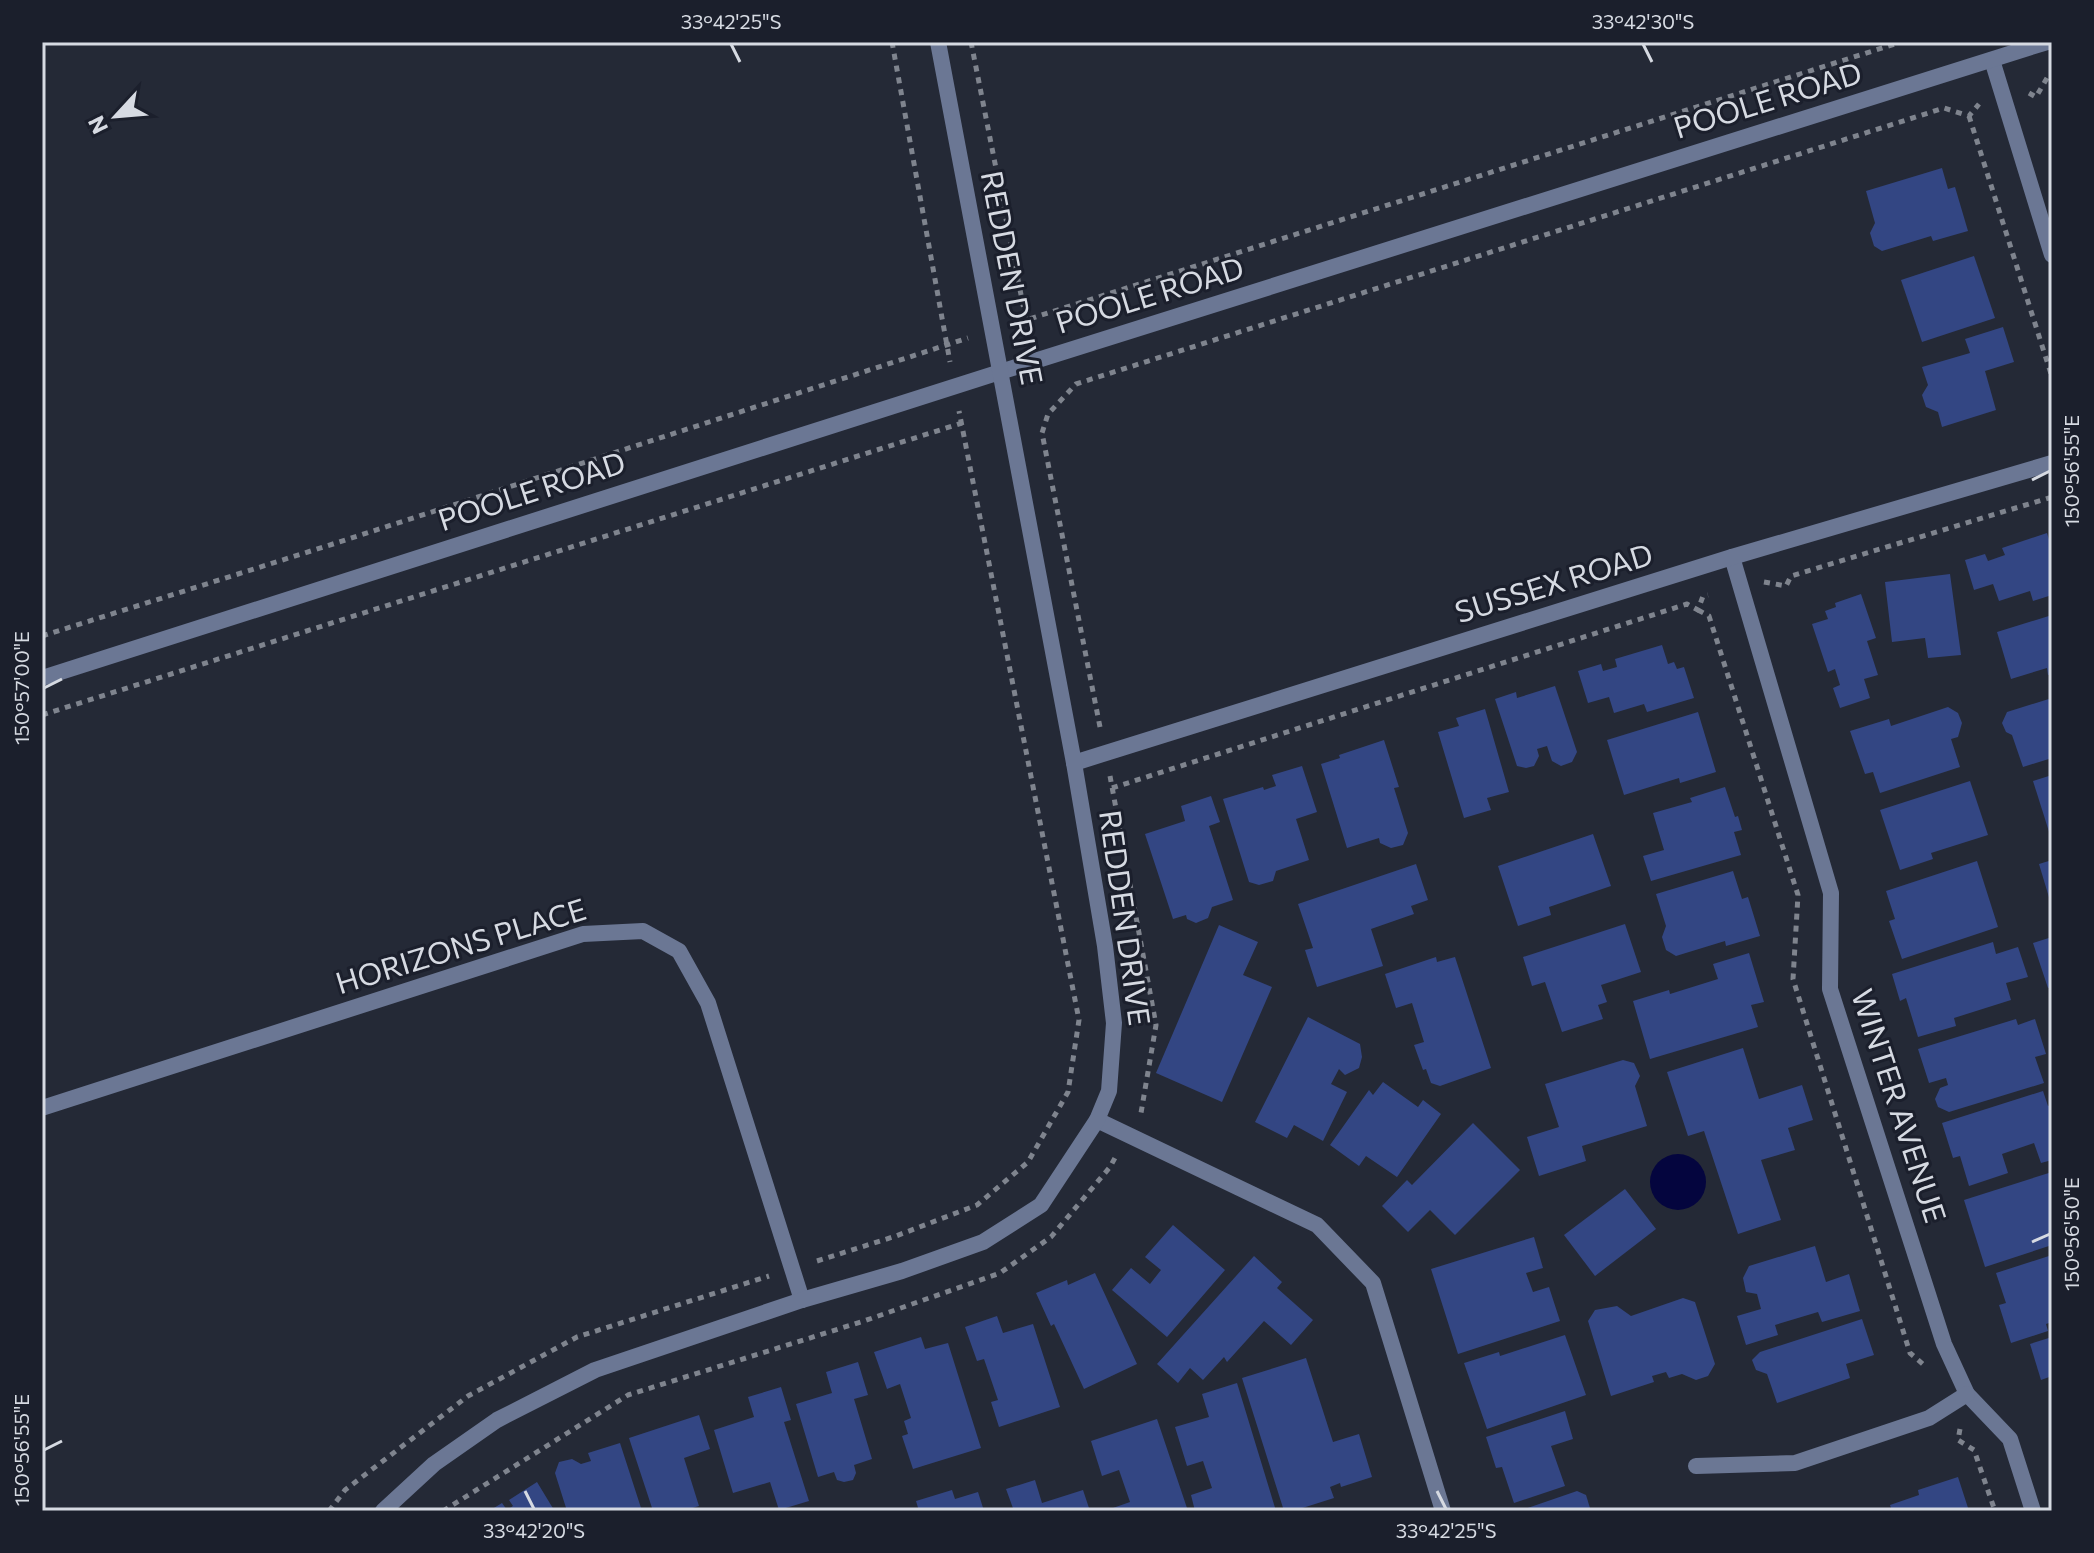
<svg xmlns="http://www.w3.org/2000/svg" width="2094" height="1553" viewBox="0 0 2094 1553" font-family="Commissioner,sans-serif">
	<rect width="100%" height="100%" fill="#242936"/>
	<!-- water -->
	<circle fill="#04053e" cx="1678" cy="1182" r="28"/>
	<!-- building -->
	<g fill="#334683">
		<polygon points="1942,168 1948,189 1955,187 1968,231 1933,241 1931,236 1882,251 1874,246 1870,233 1875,223 1866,191"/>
		<polygon points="1974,256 1995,318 1922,342 1901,280"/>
		<polygon points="2003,327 2014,362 1985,371 1996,410 1942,427 1938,412 1926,407 1922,395 1928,385 1922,367 1970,353 1965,339"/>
		<polygon points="2047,533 2052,549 2052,595 2033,601 2030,591 1999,601 1993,584 1974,590 1965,560 1985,554 1988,561 2005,555 2002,548"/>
		<polygon points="1950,574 1961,655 1928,658 1925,638 1892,642 1885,582"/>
		<polygon points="1861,594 1876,638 1867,641 1878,675 1864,679 1870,698 1840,708 1833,688 1840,685 1835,669 1828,672 1812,624 1828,619 1825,611 1836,607 1835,603"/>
		<polygon points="2052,615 2052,674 2048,675 2047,668 2011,679 1997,632"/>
		<polygon points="1662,645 1668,664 1674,662 1677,669 1684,667 1694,698 1647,712 1644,704 1614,713 1609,697 1588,703 1578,671 1601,664 1603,671 1617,667 1615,659"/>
		<polygon points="1555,686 1577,752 1572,762 1561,766 1552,761 1547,746 1537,749 1539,756 1534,766 1526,768 1517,766 1495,699 1516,692 1517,698"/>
		<polygon points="2052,698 2052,758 2023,767 2012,735 2006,732 2002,723 2007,712"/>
		<polygon points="1948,707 1958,713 1962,723 1958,737 1951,739 1960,767 1880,793 1873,772 1865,774 1850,731 1889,719 1891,726"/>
		<polygon points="1485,709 1509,792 1487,798 1491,810 1464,818 1438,732 1459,726 1456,718"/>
		<polygon points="1698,712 1716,772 1680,783 1679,778 1624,795 1607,740"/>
		<polygon points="1384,740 1399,787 1394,788 1408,833 1403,845 1391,848 1380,843 1379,838 1347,848 1321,764 1340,758 1339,755"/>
		<polygon points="1302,766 1317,812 1296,819 1309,860 1276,871 1273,881 1259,885 1249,882 1223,799 1263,787 1264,790 1276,786 1272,775"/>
		<polygon points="2052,775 2052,838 2051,838 2033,781"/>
		<polygon points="1970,781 1988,835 1931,853 1933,859 1900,870 1880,810"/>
		<polygon points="1725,787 1735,817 1738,816 1742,830 1734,832 1741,855 1651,881 1643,856 1664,850 1653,813 1692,802 1690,798"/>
		<polygon points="1211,796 1220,822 1209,826 1233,900 1212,907 1208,918 1196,923 1187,919 1186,915 1173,919 1145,834 1185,821 1181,806"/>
		<polygon points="1593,834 1611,886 1549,907 1551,915 1518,926 1498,866"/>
		<polygon points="2052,860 2052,904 2051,904 2039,864"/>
		<polygon points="1977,861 1998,927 1902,959 1889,921 1895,919 1886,891"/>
		<polygon points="1416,864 1428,900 1411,906 1414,914 1371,929 1383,966 1317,987 1305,950 1313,948 1298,904"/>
		<polygon points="1733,871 1742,899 1748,897 1760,936 1726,946 1725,941 1676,956 1666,950 1662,937 1666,926 1656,894"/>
		<polygon points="1625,924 1641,972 1601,985 1607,1002 1598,1005 1603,1019 1562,1032 1545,982 1532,986 1523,957"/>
		<polygon points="1219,925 1258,942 1243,975 1272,987 1222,1102 1156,1073"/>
		<polygon points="2052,937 2052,987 2048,988 2033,943"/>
		<polygon points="1993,942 1996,954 2018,947 2028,977 2006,983 2011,1000 1954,1018 1956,1026 1918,1037 1906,998 1900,1001 1892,974"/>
		<polygon points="1749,953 1764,1002 1751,1005 1758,1027 1650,1059 1633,1001 1669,990 1670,994 1718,979 1713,964"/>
		<polygon points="1436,957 1437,962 1455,957 1491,1068 1440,1086 1431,1083 1426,1069 1423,1070 1414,1045 1424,1042 1412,1003 1396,1008 1385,974"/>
		<polygon points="1308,1017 1360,1044 1362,1057 1359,1068 1345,1075 1339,1069 1331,1084 1347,1092 1323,1141 1294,1125 1287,1138 1255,1122"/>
		<polygon points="2016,1019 2018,1025 2035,1019 2046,1054 2035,1057 2044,1083 1949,1112 1938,1107 1935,1099 1940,1088 1948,1085 1946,1078 1929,1083 1918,1049"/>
		<polygon points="1743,1048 1759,1099 1802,1085 1813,1120 1788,1128 1795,1150 1761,1160 1781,1220 1738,1234 1704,1131 1688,1136 1667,1072"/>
		<polygon points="1623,1060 1634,1063 1640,1076 1635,1086 1647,1126 1582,1146 1586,1161 1539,1176 1527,1137 1559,1127 1545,1084"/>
		<polygon points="1383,1082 1418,1107 1423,1100 1441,1114 1397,1177 1366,1156 1359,1166 1330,1145 1369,1090 1373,1095"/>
		<polygon points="2043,1091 2048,1106 2052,1104 2052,1160 2041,1163 2034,1143 2002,1154 2008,1173 1969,1186 1960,1156 1953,1158 1942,1123"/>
		<polygon points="1473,1123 1520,1170 1455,1235 1430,1210 1408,1232 1382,1206 1407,1180 1412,1185"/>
		<polygon points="2052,1172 2052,1245 1985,1267 1964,1200"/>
		<polygon points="1625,1189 1656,1229 1595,1276 1564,1235"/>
		<polygon points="1173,1225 1225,1270 1167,1337 1112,1290 1131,1268 1150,1284 1161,1270 1145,1257"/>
		<polygon points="1534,1237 1543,1268 1526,1273 1533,1292 1549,1287 1560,1321 1458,1354 1431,1269"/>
		<polygon points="1815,1246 1826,1282 1849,1274 1860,1311 1822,1322 1818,1312 1775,1325 1778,1335 1746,1345 1737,1316 1761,1309 1757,1294 1746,1292 1743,1278 1749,1266"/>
		<polygon points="2052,1255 2052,1322 2046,1324 2048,1331 2011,1343 1999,1305 2006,1303 1996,1273"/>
		<polygon points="1254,1256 1282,1282 1277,1288 1313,1320 1291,1345 1264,1321 1227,1362 1224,1357 1203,1380 1190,1368 1178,1383 1157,1364"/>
		<polygon points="1095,1273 1137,1364 1084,1389 1054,1324 1051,1326 1036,1293 1067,1280 1068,1285"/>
		<polygon points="1683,1298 1695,1302 1715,1364 1708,1376 1696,1380 1682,1374 1669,1378 1666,1372 1652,1376 1654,1382 1611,1396 1588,1321 1595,1310 1617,1306 1631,1316"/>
		<polygon points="997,1316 1003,1333 1033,1324 1060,1407 999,1427 991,1402 998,1400 984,1359 977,1361 965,1327"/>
		<polygon points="1862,1319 1874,1355 1846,1364 1850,1378 1777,1403 1767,1374 1756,1370 1752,1360 1760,1352"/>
		<polygon points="1565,1335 1586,1395 1487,1429 1464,1363 1499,1352 1500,1356"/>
		<polygon points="921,1337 925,1349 948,1343 981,1448 913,1469 902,1436 908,1434 904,1421 911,1418 900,1384 887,1389 874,1352"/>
		<polygon points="2052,1337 2052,1376 2041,1380 2030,1344"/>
		<polygon points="1306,1358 1333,1442 1359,1434 1372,1477 1341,1487 1340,1483 1330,1487 1334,1498 1293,1511 1284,1511 1242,1378"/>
		<polygon points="858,1362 868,1395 854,1399 872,1459 854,1465 856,1473 853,1480 844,1482 837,1480 834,1472 818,1477 796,1404 832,1393 826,1372"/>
		<polygon points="1237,1383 1276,1511 1195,1511 1191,1495 1212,1488 1203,1461 1187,1466 1175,1427 1209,1417 1202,1394"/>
		<polygon points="781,1387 791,1420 784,1422 809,1501 779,1510 770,1482 733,1493 714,1430 754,1417 748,1397"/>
		<polygon points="1565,1411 1573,1439 1551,1446 1565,1486 1514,1503 1502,1467 1496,1468 1486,1437"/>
		<polygon points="699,1415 710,1449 684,1458 699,1506 683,1511 653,1511 629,1438"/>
		<polygon points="1157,1419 1188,1511 1114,1511 1113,1508 1130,1502 1119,1470 1102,1476 1091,1441"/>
		<polygon points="620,1443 642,1511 567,1511 555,1473 559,1462 572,1459 581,1464 591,1461 588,1453"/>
		<polygon points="1958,1477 1969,1511 1892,1511 1890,1505 1919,1495 1918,1490"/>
		<polygon points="1035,1480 1042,1503 1083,1490 1090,1511 1014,1511 1006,1489"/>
		<polygon points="537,1482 554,1510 553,1511 489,1511 502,1503 507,1510 513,1506 509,1500"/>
		<polygon points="952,1490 955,1499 978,1492 984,1511 919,1511 916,1501"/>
		<polygon points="1577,1491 1586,1495 1590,1508 1589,1511 1519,1511"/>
	</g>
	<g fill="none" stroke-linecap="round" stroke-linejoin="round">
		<!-- path -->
		<g stroke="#7f848e" stroke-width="5" stroke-dasharray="6 6" stroke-linecap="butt">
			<polyline points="892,42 950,362"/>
			<polyline points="971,42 1026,320 1901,42"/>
			<polyline points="2029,93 2036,97 2047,78 2052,76"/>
			<polyline points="1969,116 2052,377"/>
			<polyline points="1764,582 1786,586 1791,576 2052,497"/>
			<polyline points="1698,610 1709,616 1798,895 1793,979 1910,1353 1924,1365"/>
			<polyline points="42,636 333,544 968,338"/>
			<polyline points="42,715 962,423"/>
			<polyline points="1100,727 1042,433 1048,414 1076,384 1944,108 1969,116 1979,104"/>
			<polyline points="1110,776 1156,1025 1141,1113"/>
			<polyline points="1112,788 1687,604 1698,610 1703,596 1708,595"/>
			<polyline points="817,1261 896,1236 977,1205 1028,1162 1068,1092 1079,1020 959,411"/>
			<polyline points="1960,1429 1958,1440 1974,1450 1995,1511"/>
			<polyline points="329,1511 345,1490 468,1396 577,1337 769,1276"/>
			<polyline points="443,1511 628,1395 864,1321 1000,1273 1051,1237 1110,1167 1116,1156"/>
		</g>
		<!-- minor -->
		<g stroke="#6b7794" stroke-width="16">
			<polyline points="1992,60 2052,255"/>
			<polyline points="1732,557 1831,893 1830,989 1944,1344 1967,1394 2010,1439 2033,1511"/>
			<polyline points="42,678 1000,372 2047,42"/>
			<polyline points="1074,763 1732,557 2052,463"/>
			<polyline points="42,1108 583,934 643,931 679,951 708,1003 802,1300"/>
			<polyline points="1097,1120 1317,1225 1373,1283 1443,1511"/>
			<polyline points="1696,1466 1795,1463 1929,1418 1967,1394"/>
		</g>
		<!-- tertiary -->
		<polyline stroke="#6b7794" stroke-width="16" points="383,1511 434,1464 497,1420 595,1370 802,1300 902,1271 983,1242 1041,1205 1097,1120 1109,1091 1114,1023 1105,946 1074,763 938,42"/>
	</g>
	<!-- ticks -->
	<path fill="none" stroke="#d6dae2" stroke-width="3" d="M731,44L740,62M1643,44L1652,62M2032,480L2050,471M44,688L62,679M2032,1242L2050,1234M44,1450L62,1441M525,1491L534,1509M1437,1491L1446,1509"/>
	<g text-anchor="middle" stroke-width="6" stroke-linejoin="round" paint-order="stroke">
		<!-- street labels -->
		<g font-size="30" fill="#d6dae2" stroke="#1b1f2c">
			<text transform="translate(1768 101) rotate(-17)" y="10">POOLE ROAD</text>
			<text transform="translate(1011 278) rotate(79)" y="10">REDDEN DRIVE</text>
			<text transform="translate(1150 296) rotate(-17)" y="10">POOLE ROAD</text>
			<text transform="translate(532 492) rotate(-18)" y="10">POOLE ROAD</text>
			<text transform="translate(1554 584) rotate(-17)" y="10">SUSSEX ROAD</text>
			<text transform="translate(1124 918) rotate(82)" y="10">REDDEN DRIVE</text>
			<text transform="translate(461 947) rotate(-17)" y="10">HORIZONS PLACE</text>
			<text transform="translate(1898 1106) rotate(72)" y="10">WINTER AVENUE</text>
		</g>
	</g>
	<!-- border -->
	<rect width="2094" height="1553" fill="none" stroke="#1b1f2c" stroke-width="88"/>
	<!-- north arrow -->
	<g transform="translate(116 116) rotate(244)" stroke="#1b1f2c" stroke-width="6" paint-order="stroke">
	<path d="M0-6L14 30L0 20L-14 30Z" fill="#d6dae2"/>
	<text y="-12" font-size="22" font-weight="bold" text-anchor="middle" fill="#d6dae2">N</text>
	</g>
	<rect x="44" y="44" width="2006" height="1465" fill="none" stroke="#d6dae2" stroke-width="3"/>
	<g font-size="20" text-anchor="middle" fill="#d6dae2">
		<text x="731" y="29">33°42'25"S</text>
		<text x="1643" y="29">33°42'30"S</text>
		<text transform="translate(2072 471) rotate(-90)" y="7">150°56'55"E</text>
		<text transform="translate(22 688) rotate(-90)" y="7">150°57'00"E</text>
		<text transform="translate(2072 1234) rotate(-90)" y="7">150°56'50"E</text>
		<text transform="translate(22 1450) rotate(-90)" y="7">150°56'55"E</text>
		<text x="534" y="1538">33°42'20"S</text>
		<text x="1446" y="1538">33°42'25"S</text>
	</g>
</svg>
